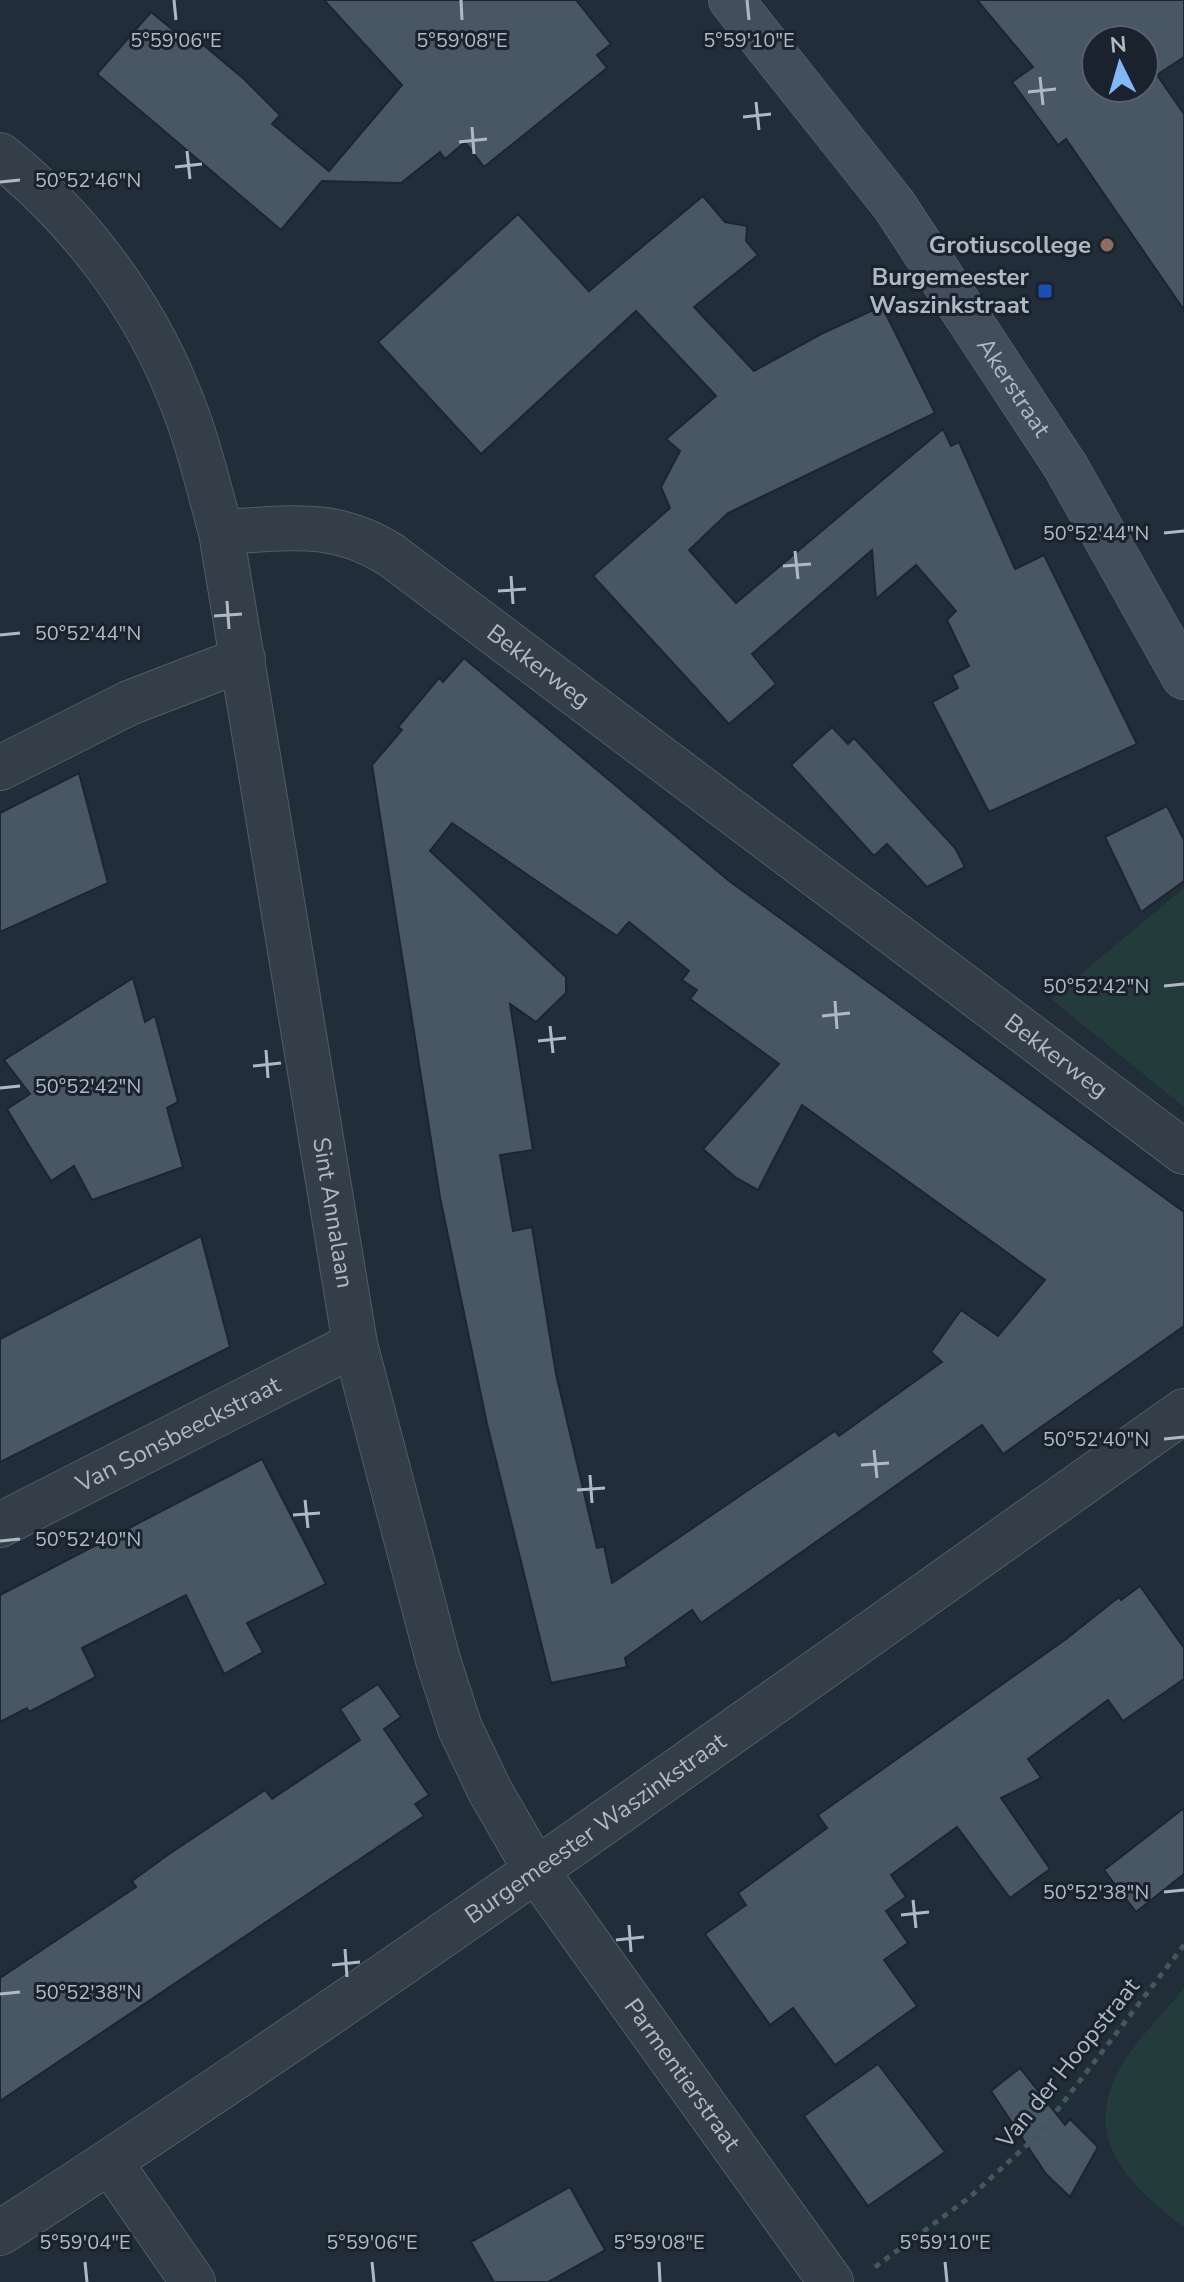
<svg xmlns="http://www.w3.org/2000/svg" width="1184" height="2282" viewBox="0 0 1184 2282" font-family="'Nunito Sans',sans-serif">
	<rect width="100%" height="100%" fill="#212d38"/>
	<!-- green -->
	<g fill="#243b3b">
		<polygon points="1184,888 1184,1107 1051,999"/>
		<path d="M1184,1988V2227C1132,2188 1080,2140 1119,2070C1135,2041 1163,2014 1184,1988Z"/>
	</g>
	<!-- building -->
	<g fill="#495765" stroke="#1c2530" stroke-width="2" fill-rule="evenodd">
		<polygon points="324,0 576,0 611,44 597,55 607,68 484,167 465,142 445,159 440,152 401,183 322,181 281,230 97,74 151,12 184,39 189,33 244,79 280,115 272,124 329,171 402,85"/>
		<path d="M977,0H1184V57L1157,75L1184,114V310L1066,139L1058,145L1012,82L1033,67ZM1096,40H1144V88H1096Z"/>
		<polygon points="703,196 725,222 747,226 746,241 758,255 694,307 754,371 821,334 882,306 935,413 728,513 689,550 736,603 943,429 951,446 959,442 1015,569 1044,555 1137,744 989,812 932,702 958,688 952,675 969,666 947,620 956,611 916,565 876,599 872,550 752,654 776,684 729,724 593,576 670,508 661,487 680,451 666,439 716,396 636,311 481,454 378,342 518,214 589,291"/>
		<path d="M464,658L728,880L1184,1212V1326L1003,1454L982,1425L701,1623L692,1610L625,1658L627,1667L551,1683L487,1424L440,1197L372,765L402,730L398,727L439,678L443,682ZM452,823L617,936L629,922L689,971L682,980L697,990L690,999L779,1064L703,1149L735,1177L758,1190L802,1105L1045,1280L998,1336L961,1310L931,1352L942,1362L839,1436L835,1431L612,1583L604,1546L597,1548L556,1374L532,1227L513,1231L500,1155L533,1150L510,1004L536,1022L566,993V977L430,851Z"/>
		<polygon points="832,727 848,744 854,738 955,848 965,867 927,887 887,844 874,856 791,765"/>
		<polygon points="79,773 108,883 0,932 0,813"/>
		<polygon points="1167,806 1184,840 1184,881 1141,912 1105,837"/>
		<polygon points="133,978 145,1022 155,1016 178,1102 167,1108 183,1167 92,1200 74,1166 51,1181 28,1144 7,1109 30,1094 4,1060"/>
		<polygon points="201,1236 230,1347 0,1462 0,1339"/>
		<polygon points="262,1459 326,1584 247,1623 263,1652 224,1674 186,1595 82,1648 96,1677 29,1712 27,1708 0,1722 0,1595"/>
		<polygon points="1140,1586 1184,1648 1184,1679 1123,1721 1108,1700 1028,1759 1041,1778 1001,1798 1050,1869 1010,1898 957,1827 891,1875 906,1897 886,1911 908,1943 884,1960 917,2006 835,2065 793,2008 770,2025 705,1934 746,1905 738,1893 827,1828 818,1815 1066,1639 1119,1597 1121,1600"/>
		<polygon points="378,1684 401,1717 384,1729 429,1795 415,1804 424,1816 0,2101 0,1978 136,1887 132,1881 169,1854 265,1790 272,1799 360,1740 340,1709"/>
		<polygon points="1184,1808 1184,1874 1136,1912 1104,1870"/>
		<polygon points="878,2064 945,2152 868,2206 804,2116"/>
		<polygon points="1020,2068 1065,2125 1070,2119 1098,2147 1070,2197 1046,2174 991,2091"/>
		<polygon points="570,2187 605,2250 548,2282 494,2282 471,2242"/>
	</g>
	<g fill="none" stroke-linecap="round" stroke-linejoin="round">
		<defs>
			<g id="street">
				<path id="s1" d="M0,155C77,217 141,300 178,392C197,437 208,485 221,532L355,1344L438,1660L460,1728L490,1791L535,1869L831,2282"/>
				<path id="s2" d="M221,532C287,529 333,518 391,555L1184,1152"/>
				<polyline points="0,768 129,703 243,659"/>
				<path id="s3" d="M0,1525L355,1344"/>
				<polyline points="110,2162 193,2282"/>
				<path id="s4" d="M0,2233C403,1972 792,1688 1184,1411"/>
			</g>
			<g id="secondary">
				<path id="s5" d="M731,0L894,205L1066,467L1184,677"/>
			</g>
		</defs>
		<!-- street casing -->
		<use href="#street" stroke="#525c67" stroke-width="46"/>
		<!-- secondary casing -->
		<use href="#secondary" stroke="#525c67" stroke-width="46"/>
		<!-- path -->
		<polyline stroke="#425859" stroke-width="5" stroke-dasharray="6 6" stroke-linecap="butt" points="875,2267 970,2197 1039,2134 1184,1945"/>
		<!-- street -->
		<use href="#street" stroke="#343e49" stroke-width="44"/>
		<!-- secondary -->
		<use href="#secondary" stroke="#424e5c" stroke-width="44"/>
	</g>
	<!-- ticks -->
	<path fill="none" stroke="#afb9c5" stroke-width="3" d="M174,0L176,20M461,0L462,20M747,0L749,20M1040,77L1043,105M1028,92L1056,89M756,102L759,130M743,117L771,114M472,127L474,154M459,142L487,139M187,151L190,179M175,167L202,164M0,182L20,180M1164,533L1184,531M795,551L798,579M783,566L811,564M511,576L513,604M498,591L526,589M227,601L229,629M214,616L242,614M0,635L20,633M1164,986L1184,984M835,1001L837,1029M822,1016L850,1013M550,1026L553,1053M538,1041L566,1038M266,1050L268,1078M253,1066L281,1063M0,1088L20,1086M1164,1439L1184,1437M874,1450L877,1478M861,1465L889,1463M590,1475L592,1503M577,1490L605,1488M305,1500L308,1528M293,1515L320,1513M0,1541L20,1539M1164,1892L1184,1890M913,1900L916,1928M901,1915L929,1912M629,1925L631,1952M616,1940L644,1937M345,1949L347,1977M332,1965L360,1962M0,1994L20,1992M85,2262L87,2282M372,2262L374,2282M659,2262L660,2282M945,2262L947,2282"/>
	<!-- markers -->
	<circle fill="#8d6e63" stroke="#1a232d" stroke-width="3" cx="1107" cy="245" r="8"/>
	<rect fill="#1a4fb4" stroke="#1a232d" stroke-width="3" x="1037" y="283" width="16" height="16" rx="4"/>
	<g text-anchor="middle" stroke-width="6" stroke-linejoin="round" paint-order="stroke">
		<!-- poi labels -->
		<g font-size="24" font-weight="bold" fill="#afb9c5" stroke="#1a232d" text-anchor="end">
			<text x="1091" y="253">Grotiuscollege</text>
			<text x="1029" y="285">Burgemeester<tspan x="1029" dy="28">Waszinkstraat</tspan></text>
		</g>
		<!-- street labels -->
		<g font-size="24" fill="#afb9c5" stroke="#1a232d">
			<text dy="8" stroke="none"><textPath href="#s5" startOffset="480">Akerstraat</textPath></text>
			<text dy="8" stroke="none"><textPath href="#s2" startOffset="360">Bekkerweg</textPath></text>
			<text dy="8" stroke="none"><textPath href="#s2" startOffset="1008">Bekkerweg</textPath></text>
			<text dy="8" stroke="none"><textPath href="#s1" startOffset="1136">Sint Annalaan</textPath></text>
			<text dy="8" stroke="none"><textPath href="#s3" startOffset="200">Van Sonsbeeckstraat</textPath></text>
			<text dy="8" stroke="none"><textPath href="#s4" startOffset="720">Burgemeester Waszinkstraat</textPath></text>
			<text transform="translate(1068 2063) rotate(-51)" y="8">Van der Hoopstraat</text>
			<text dy="8" stroke="none"><textPath href="#s1" startOffset="2080">Parmentierstraat</textPath></text>
		</g>
	</g>
	<g font-size="20" text-anchor="middle" fill="#afb9c5" stroke="#1a232d" stroke-width="6" stroke-linejoin="round" paint-order="stroke">
		<text x="176" y="47">5°59'06"E</text>
		<text x="462" y="47">5°59'08"E</text>
		<text x="749" y="47">5°59'10"E</text>
		<text x="88" y="187">50°52'46"N</text>
		<text x="1096" y="540">50°52'44"N</text>
		<text x="88" y="640">50°52'44"N</text>
		<text x="1096" y="993">50°52'42"N</text>
		<text x="88" y="1093">50°52'42"N</text>
		<text x="1096" y="1446">50°52'40"N</text>
		<text x="88" y="1546">50°52'40"N</text>
		<text x="1096" y="1899">50°52'38"N</text>
		<text x="88" y="1999">50°52'38"N</text>
		<text x="85" y="2249">5°59'04"E</text>
		<text x="372" y="2249">5°59'06"E</text>
		<text x="659" y="2249">5°59'08"E</text>
		<text x="945" y="2249">5°59'10"E</text>
	</g>
	<!-- north arrow -->
	<g transform="translate(1120 64) rotate(355)"><circle r="38" fill="#1a232d" stroke="#565f6a" stroke-width="2"/>
	<path d="M0-6L14 30L0 20L-14 30Z" fill="#82b8f7"/>
	<text y="-12" font-size="22" font-weight="bold" text-anchor="middle" fill="#afb9c5">N</text>
	</g>
</svg>
